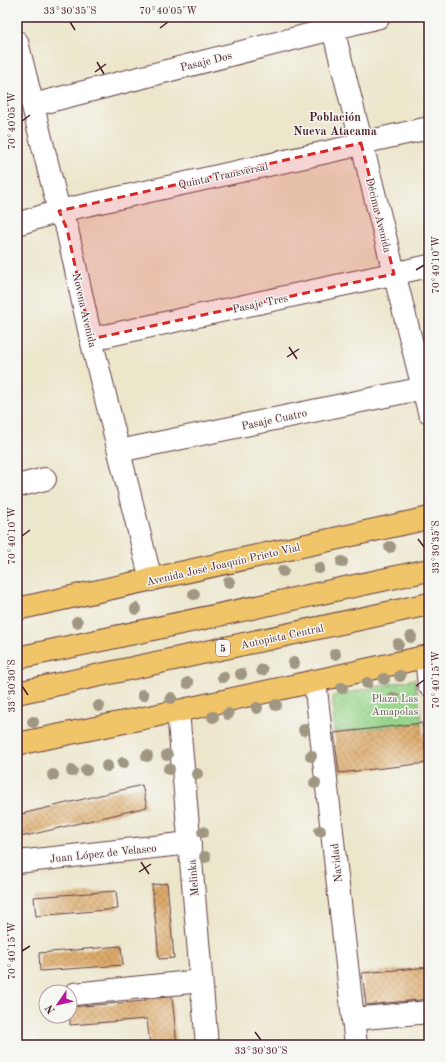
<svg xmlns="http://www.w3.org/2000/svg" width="446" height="1062" viewBox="0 0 446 1062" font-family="'Old Standard TT',serif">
	<defs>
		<pattern id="park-dots" width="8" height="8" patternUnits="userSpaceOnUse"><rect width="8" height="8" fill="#96d58a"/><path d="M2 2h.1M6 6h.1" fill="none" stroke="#83b677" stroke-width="1.8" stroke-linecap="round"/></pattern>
		<pattern id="building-cross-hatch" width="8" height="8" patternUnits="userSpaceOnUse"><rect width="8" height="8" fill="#deac6c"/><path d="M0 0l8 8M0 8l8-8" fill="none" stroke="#b68b59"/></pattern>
	</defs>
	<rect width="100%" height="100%" fill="#f6f6f2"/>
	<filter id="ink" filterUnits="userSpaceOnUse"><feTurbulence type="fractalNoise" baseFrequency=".025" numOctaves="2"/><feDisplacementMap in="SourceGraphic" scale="8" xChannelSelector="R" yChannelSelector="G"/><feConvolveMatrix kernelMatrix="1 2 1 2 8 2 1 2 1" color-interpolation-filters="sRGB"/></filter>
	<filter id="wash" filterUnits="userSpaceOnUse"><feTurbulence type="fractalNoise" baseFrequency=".012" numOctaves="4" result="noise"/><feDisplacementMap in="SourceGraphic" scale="16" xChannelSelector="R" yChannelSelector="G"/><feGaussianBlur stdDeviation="0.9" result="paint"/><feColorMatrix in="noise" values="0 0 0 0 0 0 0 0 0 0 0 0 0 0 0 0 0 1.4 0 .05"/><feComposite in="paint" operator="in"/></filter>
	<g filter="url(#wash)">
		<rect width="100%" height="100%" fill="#ece6cb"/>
		<!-- park -->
		<polygon fill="url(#park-dots)" stroke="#707a5a" points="415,679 422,723 334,733 333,696"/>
		<g id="blocks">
			<!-- building -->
			<g fill="url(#building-cross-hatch)">
				<polygon points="422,723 427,763 339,773 334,733"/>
				<polygon points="142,785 147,807 17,838 17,815"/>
				<polygon points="167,883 174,958 159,959 152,885"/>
				<polygon points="116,891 118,909 36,916 34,897"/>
				<polygon points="121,946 123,965 40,971 39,953"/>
				<polygon points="429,967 429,999 366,1005 362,973"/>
				<polygon points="172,997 177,1045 150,1045 147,1019 70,1025 70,1007 145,1001 145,999"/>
			</g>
		</g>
	</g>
	<g filter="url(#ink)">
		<use href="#blocks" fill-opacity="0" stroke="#623d43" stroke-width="1"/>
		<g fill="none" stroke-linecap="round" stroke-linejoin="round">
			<defs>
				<g id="minor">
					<polyline points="330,17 429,412"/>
					<polyline points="17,42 59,211 67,229 91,339 151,580"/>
					<polyline points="33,105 379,17"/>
					<polyline points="17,224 59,211 345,148 361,143 429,128"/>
					<polyline points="91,339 429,266"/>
					<polyline points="119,451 429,387"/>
					<polyline points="17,486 45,479"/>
					<polyline points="426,657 429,685"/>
					<polyline points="315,681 356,1045"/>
					<polyline points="178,711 207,1045"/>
					<polyline points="17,862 190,843"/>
					<polyline points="74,994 201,981"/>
					<polyline points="353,1019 429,1012"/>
				</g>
				<g id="major">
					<polyline points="17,609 429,518"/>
					<polyline points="17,744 178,711 429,656"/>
				</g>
				<g id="highway">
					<polyline points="17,658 429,570"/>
					<polyline points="17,693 429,604"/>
				</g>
			</defs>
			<!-- minor casing -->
			<use href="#minor" stroke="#623d43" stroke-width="24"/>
			<!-- major casing -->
			<use href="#major" stroke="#623d43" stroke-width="24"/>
			<!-- highway casing -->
			<use href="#highway" stroke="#623d43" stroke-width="24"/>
			<!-- minor -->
			<use href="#minor" stroke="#fff" stroke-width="22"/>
			<!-- major -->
			<use href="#major" stroke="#f0c469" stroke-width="22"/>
			<!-- highway -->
			<use href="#highway" stroke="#f0c469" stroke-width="22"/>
		</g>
		<!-- trees -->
		<g fill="#a09783">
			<circle cx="390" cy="547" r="6"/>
			<circle cx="342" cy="562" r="6"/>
			<circle cx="319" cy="568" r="6"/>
			<circle cx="283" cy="571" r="6"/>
			<circle cx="229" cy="582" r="6"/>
			<circle cx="194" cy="594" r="6"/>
			<circle cx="136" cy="609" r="6"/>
			<circle cx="77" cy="622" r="6"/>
			<circle cx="411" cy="637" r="6"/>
			<circle cx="398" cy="644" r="6"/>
			<circle cx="335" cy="654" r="6"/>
			<circle cx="294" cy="663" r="6"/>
			<circle cx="262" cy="670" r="6"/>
			<circle cx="241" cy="674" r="6"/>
			<circle cx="400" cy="676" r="6"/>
			<circle cx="223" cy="677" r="6"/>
			<circle cx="384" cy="679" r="6"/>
			<circle cx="188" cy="683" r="6"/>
			<circle cx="367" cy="683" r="6"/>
			<circle cx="342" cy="688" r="6"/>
			<circle cx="143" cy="695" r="6"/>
			<circle cx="171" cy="698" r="6"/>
			<circle cx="394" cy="698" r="6"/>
			<circle cx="276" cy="705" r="6"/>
			<circle cx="99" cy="706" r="6"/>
			<circle cx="257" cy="708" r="6"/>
			<circle cx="228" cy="714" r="6"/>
			<circle cx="213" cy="717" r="6"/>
			<circle cx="33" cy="722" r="6"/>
			<circle cx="304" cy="730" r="6"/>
			<circle cx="167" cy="755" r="6"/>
			<circle cx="147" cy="756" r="6"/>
			<circle cx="311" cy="756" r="6"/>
			<circle cx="123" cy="763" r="6"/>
			<circle cx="107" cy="766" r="6"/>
			<circle cx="169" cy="769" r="6"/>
			<circle cx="86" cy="770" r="6"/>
			<circle cx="72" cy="771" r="6"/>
			<circle cx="197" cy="774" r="6"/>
			<circle cx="53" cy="775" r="6"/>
			<circle cx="315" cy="783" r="6"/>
			<circle cx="320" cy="831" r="6"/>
			<circle cx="203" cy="832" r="6"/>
			<circle cx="205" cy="857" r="6"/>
		</g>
	</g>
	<!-- marked area -->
	<path fill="#d62828" fill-opacity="0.2" stroke="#d62828" stroke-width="3" stroke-dasharray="8 5" stroke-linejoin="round" d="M361,143L394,274L91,339L67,229L59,211Z"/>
	<!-- ticks -->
	<path fill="none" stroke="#4a1f2b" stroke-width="1.5" d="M70,22L75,30M160,28L168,22M97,62L104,74M95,72L106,64M22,121L30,115M416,270L424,265M289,347L297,359M287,357L299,349M22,536L30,530M418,539L424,547M22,686L28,695M416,686L424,680M141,862L149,874M139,872L151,864M22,951L30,946M255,1032L261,1040"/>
	<g text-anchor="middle" stroke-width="3" stroke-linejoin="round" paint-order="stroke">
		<!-- shield labels -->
		<rect fill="#f6f6f2" stroke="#7e6067" stroke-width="1" x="216" y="640" width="14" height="16" rx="3"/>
		<g font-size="10" font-weight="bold" fill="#4a1f2b">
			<text x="223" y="652">5</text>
		</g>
		<!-- street labels -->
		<g font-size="11" fill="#4a1f2b" stroke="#f6f6f2">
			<text transform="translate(206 61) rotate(-14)" y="4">Pasaje Dos</text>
			<text transform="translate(223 175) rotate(-12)" y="4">Quinta Transversal</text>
			<text transform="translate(379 215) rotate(76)" y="4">Décima Avenida</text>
			<text transform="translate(260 303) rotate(-12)" y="4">Pasaje Tres</text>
			<text transform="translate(85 310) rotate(77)" y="4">Novena Avenida</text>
			<text transform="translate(274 419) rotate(-12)" y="4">Pasaje Cuatro</text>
			<text transform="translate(223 564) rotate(-13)" y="4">Avenida José Joaquín Prieto Vial</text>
			<text transform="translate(282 636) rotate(-12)" y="4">Autopista Central</text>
			<text transform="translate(103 853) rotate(-6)" y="4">Juan López de Velasco</text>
			<text transform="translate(336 863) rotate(-96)" y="4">Navidad</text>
			<text transform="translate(193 878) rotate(-95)" y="4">Melinka</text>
		</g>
		<!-- park labels -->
		<g font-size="11" fill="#615648" stroke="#f6f6f2">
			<text x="395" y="702">Plaza Las<tspan x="395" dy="13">Amapolas</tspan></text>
		</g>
		<!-- neighbourhood labels -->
		<g font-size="12" font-weight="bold" fill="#4a1f2b" stroke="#f6f6f2">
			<text x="335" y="121">Población<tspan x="335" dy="14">Nueva Atacama</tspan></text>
		</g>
	</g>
	<!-- margin -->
	<rect width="446" height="1062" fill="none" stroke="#f6f6f2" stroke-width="44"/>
	<!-- north arrow -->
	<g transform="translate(58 1004) rotate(236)"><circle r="19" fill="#f6f6f2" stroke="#b1a0a2"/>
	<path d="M0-3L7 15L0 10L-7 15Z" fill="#b5179e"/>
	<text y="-6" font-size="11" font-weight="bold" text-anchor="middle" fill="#4a1f2b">N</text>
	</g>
	<rect x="22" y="22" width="402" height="1018" fill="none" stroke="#4a1f2b" stroke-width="1.5"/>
	<g font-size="10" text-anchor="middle" fill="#4a1f2b">
		<text x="70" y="14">33°30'35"S</text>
		<text x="168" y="14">70°40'05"W</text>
		<text transform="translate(11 121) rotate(-90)" y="4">70°40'05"W</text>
		<text transform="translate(435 265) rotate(-90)" y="4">70°40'10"W</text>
		<text transform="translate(11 536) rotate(-90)" y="4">70°40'10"W</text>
		<text transform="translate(435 547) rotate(-90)" y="4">33°30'35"S</text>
		<text transform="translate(435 680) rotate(-90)" y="4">70°40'15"W</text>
		<text transform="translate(11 686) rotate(-90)" y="4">33°30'30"S</text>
		<text transform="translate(11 951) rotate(-90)" y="4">70°40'15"W</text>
		<text x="261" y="1054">33°30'30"S</text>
	</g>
</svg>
